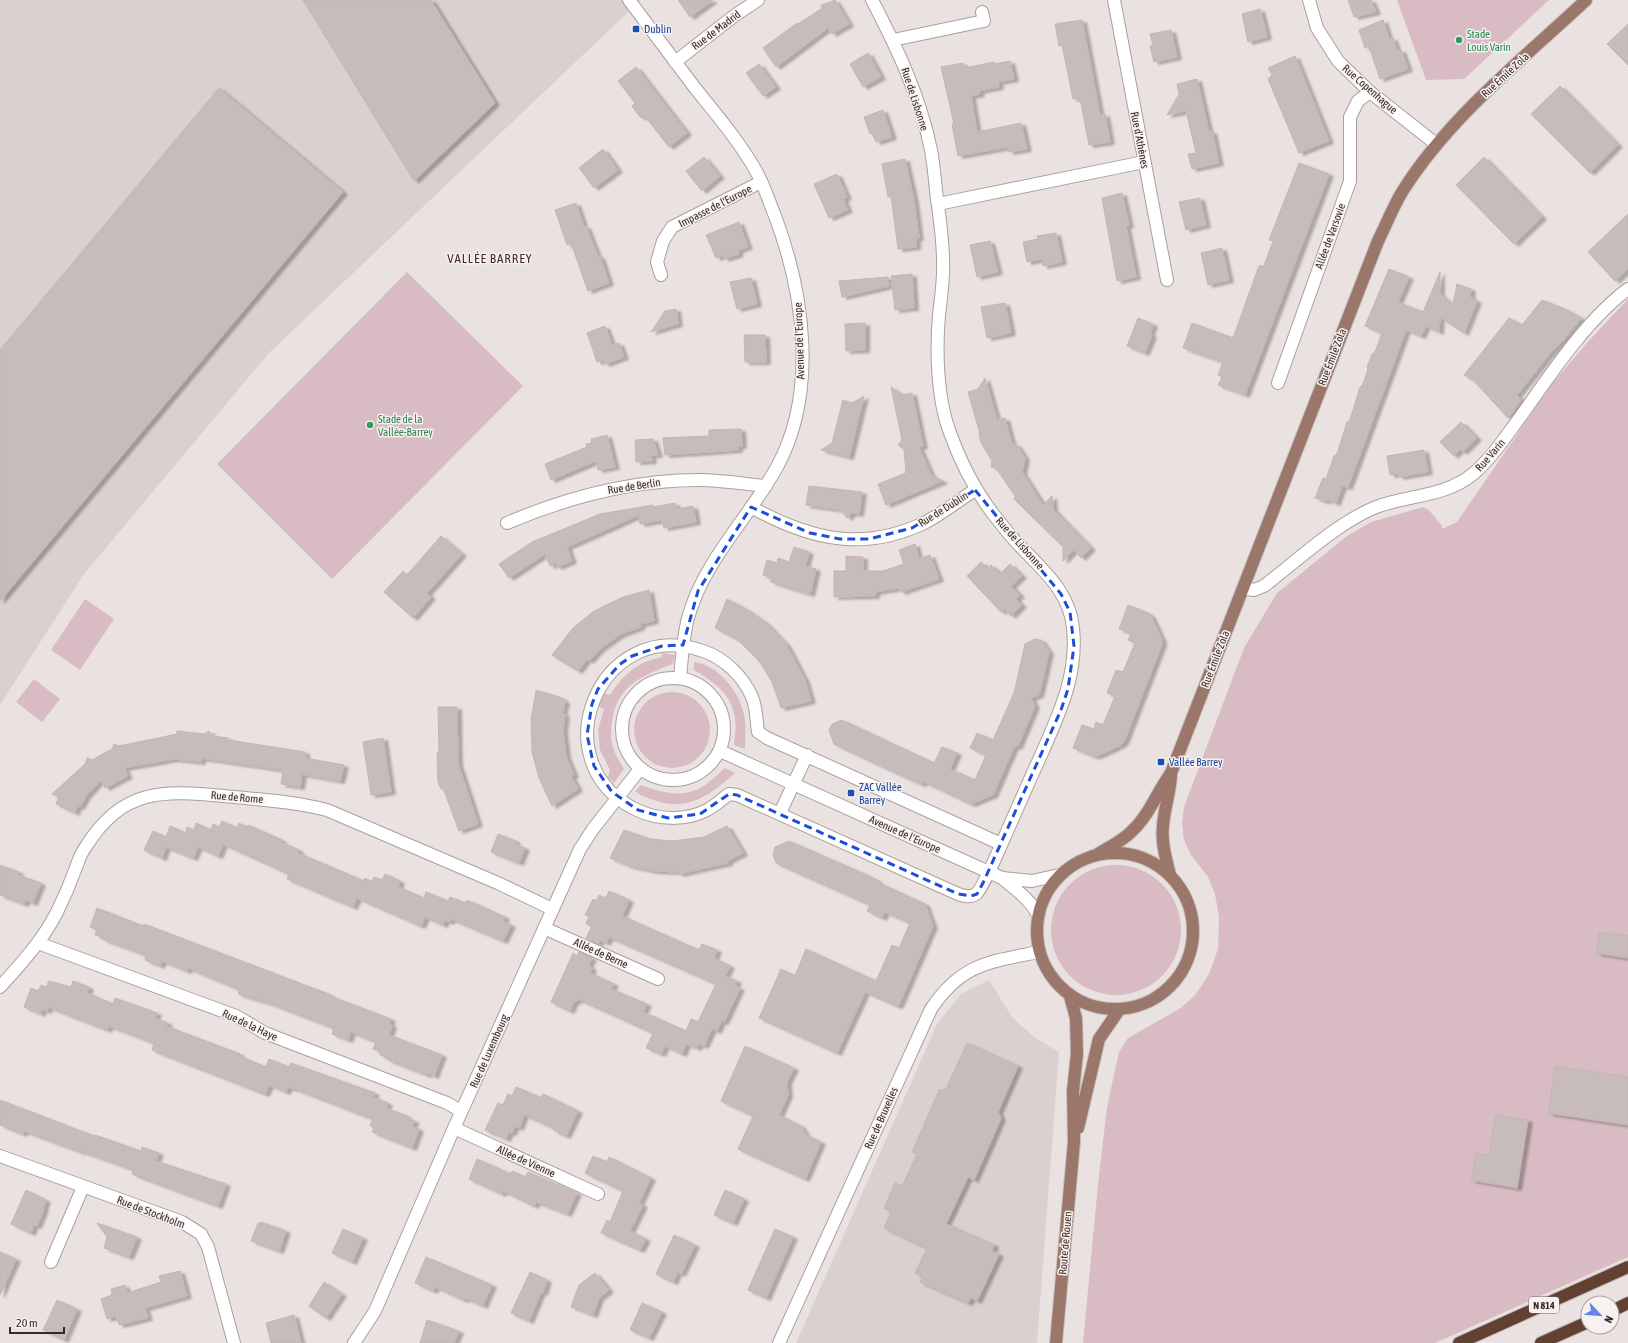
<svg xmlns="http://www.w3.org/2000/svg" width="1628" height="1343" viewBox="0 0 1628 1343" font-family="'Asap Condensed',sans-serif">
	<defs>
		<filter id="shadow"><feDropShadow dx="4.5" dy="2.5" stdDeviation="1" flood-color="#0004"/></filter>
	</defs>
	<rect width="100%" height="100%" fill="#eae2e1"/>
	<!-- built -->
	<g fill="#dad0d0">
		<polygon points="0,0 641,0 269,353 84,574 0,705"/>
		<polygon points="989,980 1012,1017 1034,1037 1059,1052 1037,1343 796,1343 937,1024 961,994"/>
	</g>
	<!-- green -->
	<g fill="#d9bcc3">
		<polygon points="1397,0 1549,0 1464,79 1426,80"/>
		<polygon points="407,272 523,386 332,579 217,464"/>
		<polygon points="1628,299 1628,1257 1435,1343 1083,1343 1098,1184 1107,1107 1119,1052 1128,1038 1181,1008 1196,994 1209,974 1218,949 1219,917 1215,894 1208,877 1191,855 1184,840 1182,823 1184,807 1244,648 1277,593 1347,536 1371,522 1423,507 1429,510 1442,526 1442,529 1457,522 1551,385 1585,345"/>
		<polygon points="85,599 114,619 80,670 51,650"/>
		<path d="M662,653L675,655L673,664C644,675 620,684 613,716C611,726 610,737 613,747C615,755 620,762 624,769L614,783L608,777L610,770L600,750L598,730L604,709L598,706L603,693L610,695C624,674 637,662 662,657Z"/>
		<path d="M694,662C720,665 743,696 745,721C746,730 745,740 745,749L734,745C735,736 736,727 735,719C732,694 714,682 694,670Z"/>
		<polygon points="34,679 60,699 42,722 16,702"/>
		<circle cx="672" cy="730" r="38"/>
		<path d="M725,768L735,773C711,794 688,813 654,800C647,798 641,796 635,791L641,785C663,793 685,799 705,785C712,780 718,774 725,768Z"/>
		<circle cx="1116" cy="930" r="65"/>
	</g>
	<!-- building -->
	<g fill="#c8bbbb" stroke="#c3b6b4" filter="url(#shadow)">
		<polygon points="303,0 431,0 495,103 414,181"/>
		<polygon points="678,0 713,0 690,17"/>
		<polygon points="835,0 849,24 832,34 828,28 776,67 763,48 797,23 798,24 821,9 822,5"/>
		<polygon points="1348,0 1371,0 1376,12 1354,17"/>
		<polygon points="1260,9 1267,37 1248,42 1242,14"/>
		<polygon points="1082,20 1100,115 1105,114 1110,142 1089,145 1080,98 1073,99 1062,45 1059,46 1055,24"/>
		<polygon points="1383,20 1389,39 1393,38 1397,51 1401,50 1408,69 1380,79 1369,46 1365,48 1359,30"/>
		<polygon points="1628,24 1628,65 1607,44"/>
		<polygon points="1171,30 1177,57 1154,62 1150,46 1153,45 1150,34"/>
		<polygon points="868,53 881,77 863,87 850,64"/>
		<polygon points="1295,56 1329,141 1299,153 1268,79 1272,75 1268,68"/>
		<polygon points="1010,61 1014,79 998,82 999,87 979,91 980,94 971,96 977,132 1021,123 1027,149 1009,152 1008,147 958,156 952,124 954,124 941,67 963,63 964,68 994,62 995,64"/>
		<polygon points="759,64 776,87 763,96 746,73"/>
		<polygon points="636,67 687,133 669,147 644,115 641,118 632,106 635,103 618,81"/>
		<polygon points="1197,79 1209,132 1212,131 1219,163 1192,169 1188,154 1196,153 1186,111 1167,115 1179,94 1177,84"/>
		<polygon points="1560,86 1618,145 1590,173 1531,114"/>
		<polygon points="219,88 343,192 0,601 0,350"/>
		<polygon points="883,110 892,137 876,142 872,133 870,134 864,117"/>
		<polygon points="603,149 618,170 594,188 579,168"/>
		<polygon points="704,157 720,176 702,191 686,171"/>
		<polygon points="1484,157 1542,217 1514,244 1456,185"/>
		<polygon points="905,159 914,200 919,238 916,238 916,247 898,249 891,196 888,197 882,164"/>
		<polygon points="1299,163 1329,174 1245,395 1218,385 1222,377 1218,375 1223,362 1183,348 1192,323 1233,338 1259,266 1264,266 1273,241 1269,240"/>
		<polygon points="837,174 847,197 843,199 848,210 829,218 814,184"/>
		<polygon points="1122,193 1129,225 1126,226 1136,277 1117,281 1102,198"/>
		<polygon points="1200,198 1206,225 1186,230 1179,202"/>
		<polygon points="576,203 584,227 586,226 598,257 600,256 609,283 588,291 571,243 567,245 555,210"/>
		<polygon points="1628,214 1628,269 1615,281 1588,252"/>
		<polygon points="739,222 748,247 738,250 739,254 724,259 724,255 716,258 706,235"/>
		<polygon points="1056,233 1062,262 1043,266 1042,259 1027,262 1023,242 1038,239 1037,236"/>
		<polygon points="990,241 998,272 977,277 970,245"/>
		<polygon points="1222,248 1229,280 1208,285 1201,253"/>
		<polygon points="1389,269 1409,277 1398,302 1423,312 1440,272 1440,294 1453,305 1457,284 1471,289 1470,297 1477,301 1464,333 1440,317 1439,332 1426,326 1421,336 1406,330 1348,487 1342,486 1336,503 1328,500 1324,501 1315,498 1323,478 1326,479 1334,456 1337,454 1347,422 1350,420 1360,387 1362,386 1368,370 1367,367 1372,354 1375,352 1382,333 1365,326"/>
		<polygon points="912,274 914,308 895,310 891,276"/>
		<polygon points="888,277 889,286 842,297 839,281"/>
		<polygon points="751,278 757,304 737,309 730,282"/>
		<polygon points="1542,300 1565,309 1581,318 1561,343 1552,351 1517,395 1521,400 1508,418 1473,380 1464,375 1509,318 1522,325"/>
		<polygon points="1005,303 1011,333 987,338 981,307"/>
		<polygon points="676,309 678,324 651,332 665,311"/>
		<polygon points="1138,318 1153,324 1150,334 1152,335 1145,353 1127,346"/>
		<polygon points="865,323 865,350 846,351 845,324"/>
		<polygon points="605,326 612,345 619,343 624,357 605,364 603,360 597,362 587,333"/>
		<polygon points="744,335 765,335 766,362 745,362"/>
		<polygon points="985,378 997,420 1005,418 1012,444 1017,445 1025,458 1022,472 1043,505 1052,496 1053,509 1091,548 1081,558 1074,550 1063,561 1063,547 1014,499 1015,496 996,468 991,467 992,461 981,443 979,434 980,434 968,392 978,389"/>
		<polygon points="891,387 902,395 912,393 923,446 919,447 931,475 943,481 886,505 878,484 906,473 904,449 898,445 902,440"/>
		<polygon points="864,396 849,457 821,450 832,443 843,400 852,403"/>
		<polygon points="1461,422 1477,438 1463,452 1460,449 1454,456 1440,442"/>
		<polygon points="741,429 742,446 738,446 738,450 665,455 663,438 709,436 709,430"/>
		<polygon points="607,435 615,467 598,470 596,461 551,480 545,464 587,447 586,444 592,443 591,439"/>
		<polygon points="653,439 658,455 651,455 652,461 636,462 635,440"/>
		<polygon points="1424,450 1428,472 1399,477 1399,474 1390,475 1387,456"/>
		<polygon points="809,486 862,492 859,514 852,513 847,518 841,510 806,505"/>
		<polygon points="675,503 676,509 693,506 696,522 664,528 662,520 640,524 639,515 567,547 572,561 557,567 556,564 550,566 545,554 509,578 499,564 532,542 600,514 653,505 653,507"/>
		<polygon points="441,536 462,554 427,593 431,597 413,618 384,592 403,571 407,575"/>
		<polygon points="915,544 919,559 930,555 939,579 901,592 899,588 875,592 875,596 834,597 834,571 846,571 846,556 863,557 863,571 883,571 904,564 899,550"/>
		<polygon points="794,547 809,552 805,566 816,569 810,594 771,582 772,578 763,575 767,560 777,563 778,558 789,562"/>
		<polygon points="981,562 988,569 991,565 1000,574 1010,564 1022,576 1011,586 1020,595 1016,599 1022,605 1011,616 1005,609 1001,612 967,576"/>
		<polygon points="649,590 654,621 640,624 641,627 621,634 600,649 589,661 587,659 578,671 552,655 573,628 594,611 623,597"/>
		<polygon points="727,599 746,609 766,623 786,644 805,680 811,701 781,708 772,682 759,661 738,640 715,628"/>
		<polygon points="1128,605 1148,613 1151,616 1162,640 1162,644 1124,742 1121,745 1097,756 1093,756 1073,748 1082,725 1094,729 1096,722 1103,725 1115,696 1107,693 1116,670 1123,672 1135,643 1128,640 1131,633 1119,629"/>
		<polygon points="1035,639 1041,640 1049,652 1039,695 1031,698 1035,706 1018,746 1014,747 993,795 971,804 924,782 921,784 909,779 834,744 829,730 832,724 842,720 934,763 942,747 957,753 950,769 975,780 986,755 970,748 977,733 993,740 1014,693 1025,644"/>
		<polygon points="536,690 562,698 565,702 562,714 565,714 563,730 566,756 574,775 571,776 578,789 552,806 539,778 532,752 531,720"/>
		<polygon points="438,707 457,707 458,763 478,824 459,831 443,788 441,789 438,782 437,753 439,753"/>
		<polygon points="177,731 204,734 209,731 213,736 228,738 228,740 305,752 305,758 344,765 340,781 302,774 300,787 281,784 283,770 201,758 201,762 174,759 124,768 128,776 105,788 101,780 86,796 80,807 77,806 75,813 56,804 59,797 52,794 85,764 87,758 92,760 112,749 114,744 119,746 177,734"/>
		<polygon points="383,738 391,792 371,795 363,742"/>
		<polygon points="222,821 237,828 239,823 247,827 248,825 282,840 281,842 299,850 298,853 364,881 365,878 372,882 374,877 382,880 385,874 400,881 398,887 424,898 426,892 448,901 450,897 465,903 467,900 505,917 503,921 511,925 503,941 451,919 450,922 445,920 443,925 425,917 421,926 357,898 353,907 287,879 289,874 223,844 218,856 198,847 193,858 166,847 162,858 144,850 153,831 166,837 170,826 186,833 187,827 194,830 196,823 211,830 213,824 219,827"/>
		<polygon points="727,826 743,853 728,861 728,863 679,874 679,872 654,871 630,866 610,858 624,830 650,839 672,841 704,837"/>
		<polygon points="498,834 516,841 515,844 525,848 519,863 491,852"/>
		<polygon points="789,841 869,876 877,880 877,882 925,904 933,926 899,1005 897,1006 865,992 837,1053 759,1018 781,969 795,976 806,949 876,981 892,945 899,948 910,923 885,912 882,918 867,911 870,905 776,863 773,854 775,847"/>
		<polygon points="0,865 19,872 18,875 41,883 33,903 26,900 24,904 0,895"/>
		<polygon points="609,891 629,900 622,916 699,950 702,944 717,950 714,958 730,966 725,976 737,981 735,986 740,988 724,1022 721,1021 717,1031 712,1029 704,1046 699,1044 697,1048 686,1044 682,1054 665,1046 661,1054 646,1048 653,1033 578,999 576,1002 574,1001 570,1011 551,1002 573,953 577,956 579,952 592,958 588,966 592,968 590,973 614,984 611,989 647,1004 643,1012 686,1031 691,1019 698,1022 716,984 609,937 606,943 600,940 598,944 586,938 592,926 586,924 589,916 585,915 593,899 596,901 599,895 606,898"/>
		<polygon points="97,908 143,926 144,924 331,995 330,996 391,1019 389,1024 392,1025 389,1035 442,1055 434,1076 428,1073 427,1075 388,1060 388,1058 380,1055 381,1052 373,1049 376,1042 351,1032 348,1040 332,1034 334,1028 269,1003 238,994 240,990 188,968 187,971 162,961 160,966 145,960 146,955 102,939 103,937 95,935 97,930 90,927"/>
		<polygon points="1599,932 1628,936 1628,958 1596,953"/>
		<polygon points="49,981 71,987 73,981 89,987 87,993 113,1004 115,998 157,1013 155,1018 168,1023 166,1026 240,1054 239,1056 266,1067 269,1059 289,1067 291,1063 375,1093 373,1097 388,1103 386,1108 407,1116 406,1118 415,1121 412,1126 419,1129 412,1148 372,1132 374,1128 370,1126 373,1119 293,1088 293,1089 288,1087 286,1092 269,1085 265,1094 152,1050 154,1043 109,1026 107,1030 48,1007 47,1011 42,1009 41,1014 24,1007 31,988 38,991 41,985 46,987"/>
		<polygon points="967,1043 1018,1066 998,1112 1001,1118 999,1123 974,1180 968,1177 946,1224 994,1245 992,1251 999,1254 977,1301 971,1298 968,1303 920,1282 923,1276 915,1273 927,1248 884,1228 891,1211 884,1208 895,1183 902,1186 917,1154 912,1152 937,1095 939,1090 946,1089"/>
		<polygon points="745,1046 794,1068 787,1082 788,1095 779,1115 801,1126 806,1135 821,1142 805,1179 738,1149 753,1116 721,1101"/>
		<polygon points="1555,1066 1628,1077 1628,1125 1548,1113"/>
		<polygon points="516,1087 542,1098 543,1094 578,1111 566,1136 553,1130 554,1128 524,1115 519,1128 515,1126 512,1133 509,1132 506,1139 485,1130 498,1103 503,1105 508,1094 512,1096"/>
		<polygon points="0,1100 94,1136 95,1135 141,1151 142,1147 159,1153 156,1161 226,1184 218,1206 132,1174 134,1170 81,1151 81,1152 24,1131 23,1134 0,1125"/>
		<polygon points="1495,1115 1528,1120 1517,1188 1471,1180 1476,1153 1489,1155"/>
		<polygon points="593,1156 607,1162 609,1157 651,1178 639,1203 643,1205 630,1231 646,1239 640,1250 601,1233 607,1220 610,1222 623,1191 585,1173"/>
		<polygon points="477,1159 511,1174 512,1171 525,1177 528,1172 577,1193 567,1214 536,1202 534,1206 503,1191 502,1194 469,1179"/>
		<polygon points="26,1190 46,1200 43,1208 44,1209 37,1226 34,1225 31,1233 11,1224"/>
		<polygon points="725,1190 744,1199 733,1223 714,1215"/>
		<polygon points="261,1222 286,1231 279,1251 251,1241 258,1223 260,1223"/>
		<polygon points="97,1223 137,1237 129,1257 104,1248 107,1237"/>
		<polygon points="343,1229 363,1238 352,1262 332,1253"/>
		<polygon points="775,1229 793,1237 766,1298 748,1290"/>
		<polygon points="674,1235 695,1245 681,1274 678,1272 673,1282 656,1274"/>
		<polygon points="0,1252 16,1259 0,1295"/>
		<polygon points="426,1257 492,1285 483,1306 465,1298 464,1300 435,1287 433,1291 415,1283"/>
		<polygon points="180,1271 187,1296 145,1308 148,1318 119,1325 116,1316 107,1319 101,1299 112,1295 111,1289 125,1285 127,1293 161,1282 159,1276"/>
		<polygon points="530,1272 547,1280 543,1293 541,1292 529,1321 511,1313"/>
		<polygon points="595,1273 609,1290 599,1298 593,1315 571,1307 579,1285"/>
		<polygon points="324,1282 342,1294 326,1318 309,1306"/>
		<polygon points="57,1300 77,1309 64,1340 43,1330"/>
		<polygon points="642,1303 662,1312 649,1338 630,1330"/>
		<polygon points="294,1315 301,1343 271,1343 266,1323"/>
		<polygon points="427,1320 459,1331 454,1343 420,1343"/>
	</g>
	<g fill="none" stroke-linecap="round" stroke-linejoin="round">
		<defs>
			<g id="minor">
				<path d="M629,0C651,29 673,59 695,88C716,114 739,141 756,171C764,185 769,201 775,216C804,293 818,392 777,467C749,518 704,560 688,618C683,637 682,658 680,678"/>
				<path d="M872,0C897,48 920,96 931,150C934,166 935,182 937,199C940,220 943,240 943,261C944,279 941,297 939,315C936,350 937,397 949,430C961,464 975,492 998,520C1005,529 1013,539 1021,547C1044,571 1070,593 1073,628C1078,674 1060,712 1042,753C1031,777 1020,802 1009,827C1004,838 983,889 976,894C970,898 964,896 958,894L737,795L729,794C722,799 715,806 707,810C686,821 658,820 637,810C539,763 599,615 703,651C724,658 743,676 752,697C757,709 756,720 758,732L767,738L1001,844"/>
				<polyline points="1114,0 1167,280"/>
				<polyline points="1309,0 1317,28 1338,61 1370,92 1436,144"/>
				<polyline points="893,40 984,21 982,12"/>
				<polyline points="675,62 734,16 758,0"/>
				<polyline points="938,204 1144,162"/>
				<polyline points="661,275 657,262 663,241 672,227 761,182"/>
				<polyline points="1278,383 1350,181 1350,117 1358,101 1370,92"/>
				<path d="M751,507C809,539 863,553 926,522C943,513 959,500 975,490"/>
				<path d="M507,523C568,497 632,480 699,480C721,480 744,484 766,486"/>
				<path d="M1243,588L1254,590L1264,586C1298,560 1337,523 1376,507C1408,495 1445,497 1473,474C1492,458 1506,436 1521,416C1550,375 1587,319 1628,289"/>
				<circle cx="673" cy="729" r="51"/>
				<path d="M720,751L1002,878C1015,889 1030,899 1038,915"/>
				<polyline points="780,813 807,755"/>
				<polyline points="1002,878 1032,881 1059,875"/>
				<polyline points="544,928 658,979"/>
				<polyline points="38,943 236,1016 265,1033 447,1103 461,1111"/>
				<path d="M0,987C21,964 43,940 57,912C64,898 70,884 75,870C78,863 80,854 85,848C124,784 168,791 234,797C265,800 296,802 327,810L500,884L552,909"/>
				<polyline points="454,1128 598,1194"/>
				<polyline points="0,1156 182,1222 201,1234 208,1247 234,1343"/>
				<polyline points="51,1262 83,1187"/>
				<polyline points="354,1343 375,1311 454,1128 580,849 593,829 640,769"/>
				<path d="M779,1343L931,1009C962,963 989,962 1039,952"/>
			</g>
			<g id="major">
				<circle cx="1115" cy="931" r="78"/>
				<path d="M1098,854C1109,847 1121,842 1131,832C1149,816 1157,792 1171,773L1378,241C1386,225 1393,207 1402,192C1449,117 1522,60 1586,0"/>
				<path d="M1170,875C1166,859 1161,842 1163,826C1164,808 1171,791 1171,773"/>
				<polyline points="1078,1128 1099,1039 1119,1010"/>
				<polyline points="1056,1343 1074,1142 1073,1091 1077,1054 1076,1018 1070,996"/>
			</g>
			<g id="highway">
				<polyline points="1612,1311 1628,1303"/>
				<polyline points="1459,1343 1628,1267"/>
				<polyline points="1541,1343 1588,1322"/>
			</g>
		</defs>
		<!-- minor casing -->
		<use href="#minor" stroke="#aa9f9d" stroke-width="14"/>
		<!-- major casing -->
		<use href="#major" stroke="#c4bfbd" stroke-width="14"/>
		<!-- highway casing -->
		<use href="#highway" stroke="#c4bfbd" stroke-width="14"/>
		<!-- minor -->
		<use href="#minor" stroke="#fff" stroke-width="12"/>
		<!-- major -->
		<use href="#major" stroke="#9b766a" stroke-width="12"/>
		<!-- highway -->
		<use href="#highway" stroke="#624132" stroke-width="12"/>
	</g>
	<!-- marked area -->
	<path fill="none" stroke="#1d4ed8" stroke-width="3" stroke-dasharray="8 5" stroke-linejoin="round" d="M975,490L1061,594L1070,612L1074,646L1068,689L1061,710L983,883L977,894L971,896L958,894L737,795L729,794L700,814L668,818L638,810L612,792L594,766L587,735L592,704L598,689L619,665L632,656L662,646L683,645L698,591L751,507L810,533L840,539H869L912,528Z"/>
	<!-- markers -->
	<g fill="#1a4fb4" stroke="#f7f1f1" stroke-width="1.5">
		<rect x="632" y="25" width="8" height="8" rx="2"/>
		<rect x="1157" y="758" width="8" height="8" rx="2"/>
		<rect x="847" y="789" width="8" height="8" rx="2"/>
	</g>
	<g fill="#2e9e5b" stroke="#f7f1f1" stroke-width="1.5">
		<circle cx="1459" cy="40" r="4"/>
		<circle cx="370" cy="425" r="4"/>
	</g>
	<g text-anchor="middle" stroke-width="3" stroke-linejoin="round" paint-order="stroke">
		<!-- shield labels -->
		<rect fill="#f7f1f1" stroke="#726561" stroke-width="1" x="1529" y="1297" width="30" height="16" rx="3"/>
		<g font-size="10" font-weight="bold" fill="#392923">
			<text x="1544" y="1309">N 814</text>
		</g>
		<!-- transit labels -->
		<g font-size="11" fill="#164399" stroke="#f7f1f1" text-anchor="start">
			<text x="644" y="33">Dublin</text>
			<text x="1169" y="766">Vallée Barrey</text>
			<text x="859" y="791">ZAC Vallée<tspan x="859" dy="13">Barrey</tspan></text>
		</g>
		<!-- street labels -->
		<g font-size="11" fill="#392923" stroke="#f7f1f1">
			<text transform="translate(716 30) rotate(-37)" y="4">Rue de Madrid</text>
			<text transform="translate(1505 75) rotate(-43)" y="4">Rue Émile Zola</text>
			<text transform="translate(1370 89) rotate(41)" y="4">Rue Copenhague</text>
			<text transform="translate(915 99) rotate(72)" y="4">Rue de Lisbonne</text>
			<text transform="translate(1140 140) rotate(79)" y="4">Rue d'Athènes</text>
			<text transform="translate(715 206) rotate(-27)" y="4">Impasse de l'Europe</text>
			<text transform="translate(1330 236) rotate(-70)" y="4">Allée de Varsovie</text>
			<text transform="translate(799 341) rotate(-92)" y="4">Avenue de l'Europe</text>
			<text transform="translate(1332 357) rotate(-69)" y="4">Rue Émile Zola</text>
			<text transform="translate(1490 455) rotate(-49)" y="4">Rue Varin</text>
			<text transform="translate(634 486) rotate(-9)" y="4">Rue de Berlin</text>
			<text transform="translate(943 509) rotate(-32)" y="4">Rue de Dublin</text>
			<text transform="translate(1020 543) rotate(48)" y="4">Rue de Lisbonne</text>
			<text transform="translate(1215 659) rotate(-69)" y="4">Rue Émile Zola</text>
			<text transform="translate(237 797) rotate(5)" y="4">Rue de Rome</text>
			<text transform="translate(905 834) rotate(24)" y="4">Avenue de l'Europe</text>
			<text transform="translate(601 953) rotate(24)" y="4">Allée de Berne</text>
			<text transform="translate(250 1025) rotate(25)" y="4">Rue de la Haye</text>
			<text transform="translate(489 1051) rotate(-66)" y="4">Rue de Luxembourg</text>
			<text transform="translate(881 1118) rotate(-66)" y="4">Rue de Bruxelles</text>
			<text transform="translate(526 1161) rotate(24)" y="4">Allée de Vienne</text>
			<text transform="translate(151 1212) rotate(21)" y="4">Rue de Stockholm</text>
			<text transform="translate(1065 1243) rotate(-85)" y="4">Route de Rouen</text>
		</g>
		<!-- leisure labels -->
		<g font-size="11" fill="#27864d" stroke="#f7f1f1" text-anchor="start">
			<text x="1467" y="38">Stade<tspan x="1467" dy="13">Louis Varin</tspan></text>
			<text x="378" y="423">Stade de la<tspan x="378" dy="13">Vallée-Barrey</tspan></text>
		</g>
		<!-- quarter labels -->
		<g font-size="13" letter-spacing="1" fill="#492c21" stroke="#f7f1f1">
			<text x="490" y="263">VALLÉE BARREY</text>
		</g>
	</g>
	<!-- north arrow -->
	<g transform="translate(1600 1315) rotate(116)"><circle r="19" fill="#f7f1f1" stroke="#aba19f"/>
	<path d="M0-3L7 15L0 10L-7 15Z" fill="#6584e4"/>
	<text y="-6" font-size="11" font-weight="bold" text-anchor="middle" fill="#392923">N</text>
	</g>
	<!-- scale -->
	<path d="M10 1327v6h54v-6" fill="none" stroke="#392923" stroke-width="2"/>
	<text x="16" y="1327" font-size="12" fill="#392923" stroke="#f7f1f1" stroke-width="3" paint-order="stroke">20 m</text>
</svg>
